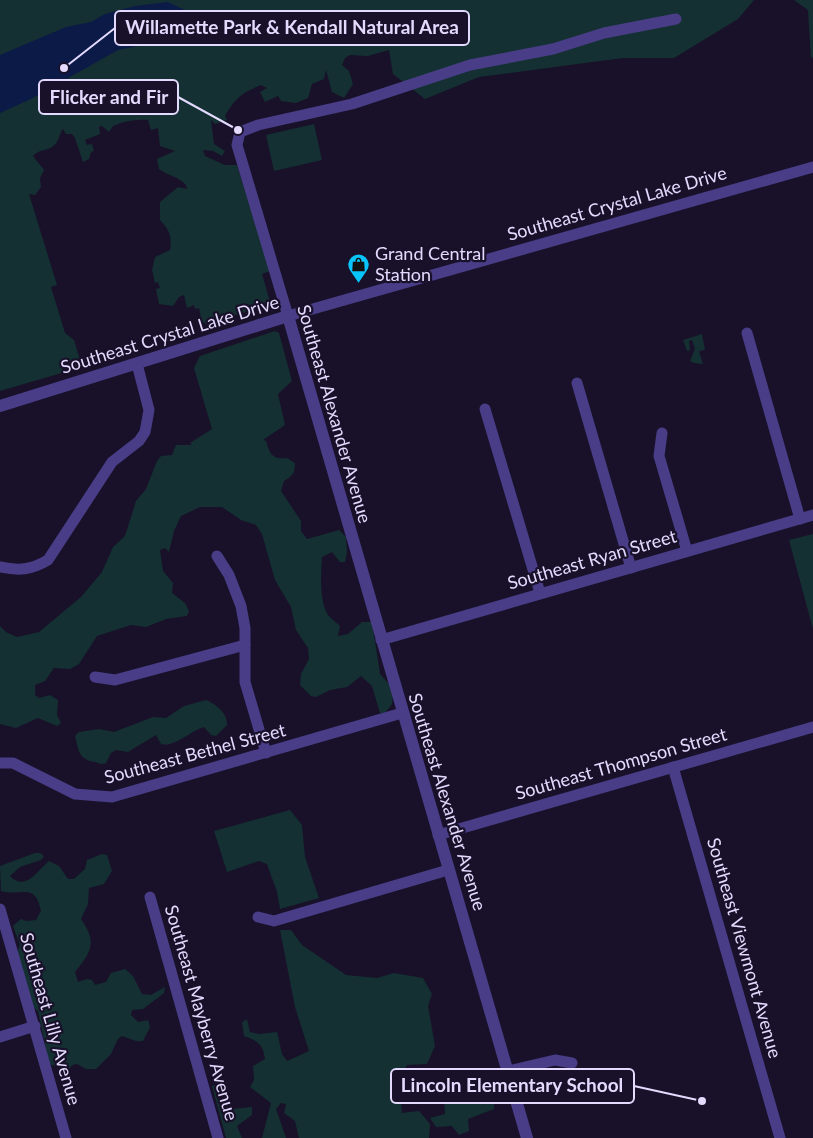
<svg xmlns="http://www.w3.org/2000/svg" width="813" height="1138" viewBox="0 0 813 1138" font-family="Lato,sans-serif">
	<rect width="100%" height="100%" fill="#181129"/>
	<!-- green -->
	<g fill="#143033">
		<path d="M0,0H754L738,19L674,58H623L479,77L425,99L393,74L389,50L368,56L350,55L345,58L342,65L349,71L353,84L344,98L332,92L326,70L324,79L312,84L308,98L296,103L281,101L278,96L265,102L260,92L267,88L261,85C242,93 235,98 225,116L227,120L215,124L211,120L214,144L225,151L222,156L213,151L203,150L205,156L225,165H237L270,271L262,274L271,305L210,322V325L202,322L199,308L195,309L194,305L187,308L184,295L179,297L173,306L159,304L156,289L160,288L158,282L155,283L152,270L155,257L170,250C172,236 170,231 160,220V202L178,187L187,189L186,185C178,176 168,176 159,169L157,159L175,151L160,146L158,128L151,130L148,120C135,119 125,121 113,126L109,132L102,126L99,127L100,134L85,140L87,145L92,144L94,151L91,152L89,159L83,162L75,138L72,134H66L63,129C58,136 59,143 52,147C45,151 38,150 33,156L44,170L40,178L41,187L35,195L29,194L57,285L51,287L65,333L74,340L82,367L0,391Z"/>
		<polygon points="794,0 813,0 813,57 811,58 808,10"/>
		<polygon points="314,124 322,160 274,171 266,135"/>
		<path d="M275,331L279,333L292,381L278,394L285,425L263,440L266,441C270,454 272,460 287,458L295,463C295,474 292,476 284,481L281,491L301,521V531L307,539L339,530L346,537L347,552L345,562H340L332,552L322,557C321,573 319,601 328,615C331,619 336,622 340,626L338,636L348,634L362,622H372L380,674L390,685L393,695L392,704L385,713H380L372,686L361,676L347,687L330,690L316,697L311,696L300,685L301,674L309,659L308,648L296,630L291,607L275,580L262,534L256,525L241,520L222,507H200L181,516L174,531L169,552L165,548L160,550L163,571L173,583L172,593L185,603L189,611L187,616L166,619L146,627L131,625L97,636L79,664L70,669L54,668L45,681L35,685V695L39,698L50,695L58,700L57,715L61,723L57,726L38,718L16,728L0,724V626L6,632L17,637L39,632L81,597L102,572L113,547L125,536L136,501L146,489L157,461L161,456L172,455L176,445H192L190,443L212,429L194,368L200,356Z"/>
		<polygon points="702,334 705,350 699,351 703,364 694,363 690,361 695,349 692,340 689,341 690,350 687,351 683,340"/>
		<polygon points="134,341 136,350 113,357 111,349"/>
		<polygon points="813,534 813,629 789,540"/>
		<path d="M206,700C216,704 228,714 227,725L216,736L211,735L204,727C190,731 174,748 161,744L156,735L128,752L116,750L111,753L106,763C101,765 99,763 95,762C78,759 79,751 75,736L79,732L99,729L114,732L153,717L166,718L184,706Z"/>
		<polygon points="290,810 302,825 305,857 319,898 280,909 277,892 267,864 259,861 227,872 214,831"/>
		<path d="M35,853H40L44,856L41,860L20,867L10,876C26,892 37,871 49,861L59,866L68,879H74L85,869L87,860L102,854L107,855L112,871L104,884L89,888L88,904L81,919C97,942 92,951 75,972L78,982L87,979L92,980L95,985L106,982L111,973L125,969L133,976L142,994L151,995L165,987L164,993L143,1009L132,1010L131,1015L138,1022L148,1020L150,1027L143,1041H136L122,1036L118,1039L111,1054L96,1069H86L77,1064L72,1065L66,1074L59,1067L49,1064L38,1011L30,1005L13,964L20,945L13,926L21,919L26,921L36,920L41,911C35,881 21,897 1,891L0,866Z"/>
		<path d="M280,930H291L302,945L346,975L377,978L394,973L423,978L432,994L428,1006L435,1046L427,1064L407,1065L393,1088L413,1091L414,1100L401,1101L402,1113L419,1111L430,1124L429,1138H299L295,1121L284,1113L286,1104L281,1103L276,1109L286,1138H262L271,1103L250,1087L254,1080L253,1066L265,1059C263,1044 258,1041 244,1036L242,1022L247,1019L250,1032L259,1034L277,1032L282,1054L287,1061L309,1051L295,1007Z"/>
		<polygon points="465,1071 469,1085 464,1088 468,1103 494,1104 494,1109 468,1119 469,1131 459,1135 452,1126 436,1127 430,1118 445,1114 444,1096 422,1097 420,1079"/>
		<polygon points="224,1082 232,1109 252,1107 252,1115 237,1126 242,1138 226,1138 212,1086"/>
	</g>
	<!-- water -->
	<polygon fill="#0c1a48" points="168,2 187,11 190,20 188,36 118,50 31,99 0,113 0,55 66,27 91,22 105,14 135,6"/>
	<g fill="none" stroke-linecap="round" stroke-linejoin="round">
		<!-- minor -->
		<g stroke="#493d87" stroke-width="11">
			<polyline points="676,19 604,33 553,49 470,65 352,104 258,125 240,132 237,145 288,316 813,167"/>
			<polyline points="747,333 800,519"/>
			<polyline points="577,383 631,568"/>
			<polyline points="485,409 540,593"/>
			<polyline points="662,433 659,456 687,551"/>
			<polyline points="217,556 229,575 241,606 245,628 245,682 266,753"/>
			<path d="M0,567C19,571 31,570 48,560L112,462L139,441L145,432L149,410L137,364"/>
			<polyline points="381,640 813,515"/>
			<polyline points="95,677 115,680 245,645"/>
			<polyline points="0,763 13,763 75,794 112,797 402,713"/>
			<polyline points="673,767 780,1138"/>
			<polyline points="438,835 813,727"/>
			<polyline points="150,897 218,1138"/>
			<polyline points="0,909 66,1138"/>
			<polyline points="258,917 274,921 448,870"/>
			<polyline points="0,1037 35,1026"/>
			<polyline points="509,1071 555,1060 572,1063"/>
		</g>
		<!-- tertiary -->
		<polyline stroke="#493d87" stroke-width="12" points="0,406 288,316 527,1138"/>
	</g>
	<!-- icons -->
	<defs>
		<symbol id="shop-pin" viewBox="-11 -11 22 30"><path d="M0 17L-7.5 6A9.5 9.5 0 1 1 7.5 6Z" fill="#09c4fb" stroke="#181129"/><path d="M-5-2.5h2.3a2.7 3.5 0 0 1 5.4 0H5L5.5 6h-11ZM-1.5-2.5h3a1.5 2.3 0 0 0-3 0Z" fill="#111"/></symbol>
	</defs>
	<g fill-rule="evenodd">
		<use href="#shop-pin" x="346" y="252" width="25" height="34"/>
	</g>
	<g text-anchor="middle" stroke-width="4.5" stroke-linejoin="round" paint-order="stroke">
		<!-- street labels -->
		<g font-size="18" fill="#e3dafe" stroke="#181129">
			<text transform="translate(617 204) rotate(-16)" y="6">Southeast Crystal Lake Drive</text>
			<text transform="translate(170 335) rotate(-17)" y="6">Southeast Crystal Lake Drive</text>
			<text transform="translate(334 414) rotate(74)" y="6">Southeast Alexander Avenue</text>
			<text transform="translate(592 560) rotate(-16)" y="6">Southeast Ryan Street</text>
			<text transform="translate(195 754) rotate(-15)" y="6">Southeast Bethel Street</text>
			<text transform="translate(621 764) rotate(-16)" y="6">Southeast Thompson Street</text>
			<text transform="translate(447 802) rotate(73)" y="6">Southeast Alexander Avenue</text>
			<text transform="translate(744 948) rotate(74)" y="6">Southeast Viewmont Avenue</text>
			<text transform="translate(201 1013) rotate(74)" y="6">Southeast Mayberry Avenue</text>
			<text transform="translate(50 1019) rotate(74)" y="6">Southeast Lilly Avenue</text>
		</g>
		<!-- poi labels -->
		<g font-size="18" fill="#e3dafe" stroke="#181129" text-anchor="start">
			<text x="375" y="260">Grand Central<tspan x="375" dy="21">Station</tspan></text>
		</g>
	</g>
	<!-- callouts -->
	<path fill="none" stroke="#e3dafe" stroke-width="2" d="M64 68L115 28M238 130L178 97M702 1101L634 1086"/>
	<g fill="#e3dafe" stroke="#181129" stroke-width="2">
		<circle cx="64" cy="68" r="5"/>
		<circle cx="238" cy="130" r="5"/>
		<circle cx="702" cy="1101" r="5"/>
	</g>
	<g fill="#181129" stroke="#e3dafe" stroke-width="2">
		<rect x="115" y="11" width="354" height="34" rx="5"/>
		<rect x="39" y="80" width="139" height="34" rx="5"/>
		<rect x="391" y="1069" width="243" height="34" rx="5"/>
	</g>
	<g font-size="19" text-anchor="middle" font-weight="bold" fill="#e3dafe">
		<text x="292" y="34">Willamette Park &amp; Kendall Natural Area</text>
		<text x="109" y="104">Flicker and Fir</text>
		<text x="512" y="1092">Lincoln Elementary School</text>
	</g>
</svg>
